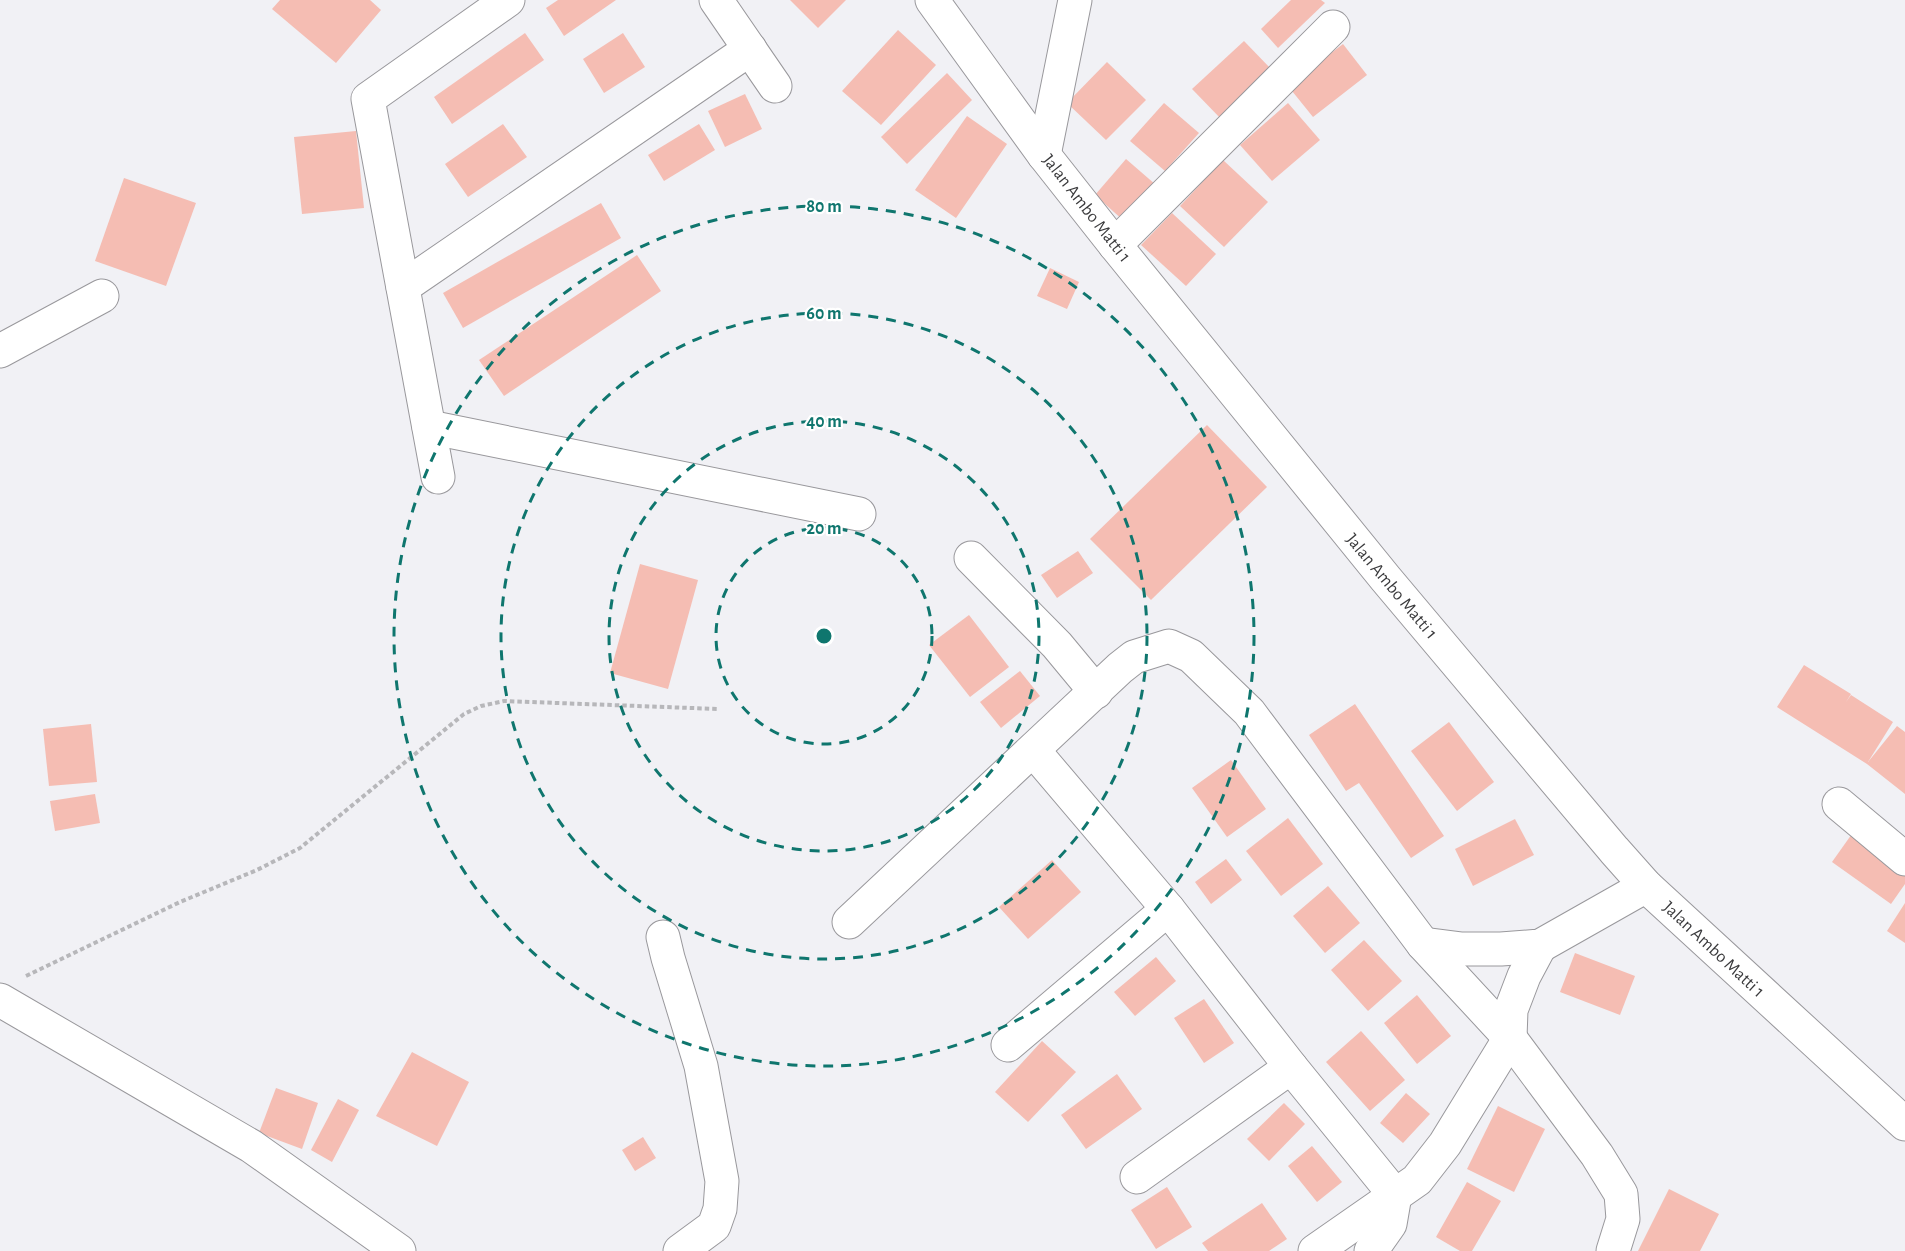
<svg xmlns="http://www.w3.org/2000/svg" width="1905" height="1251" viewBox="0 0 1905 1251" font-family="'Alegreya Sans',sans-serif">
	<rect width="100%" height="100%" fill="#f1f1f5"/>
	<!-- building -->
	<g fill="#f5bdb3">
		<polygon points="280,0 370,0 381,10 336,63 272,9"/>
		<polygon points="558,0 616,0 564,36 546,8"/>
		<polygon points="790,0 846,0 818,28"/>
		<polygon points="1291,0 1321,0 1325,3 1278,48 1261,29"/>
		<polygon points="898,30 936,65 881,125 842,91"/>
		<polygon points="525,33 544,60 452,124 434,97"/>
		<polygon points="623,33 645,67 604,93 583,59"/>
		<polygon points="1244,41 1275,73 1223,121 1192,89"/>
		<polygon points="1343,44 1367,75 1313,117 1288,86"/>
		<polygon points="1107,62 1146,100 1106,140 1067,103"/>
		<polygon points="947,73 972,100 907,164 881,137"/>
		<polygon points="745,94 762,129 725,147 708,111"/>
		<polygon points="1164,103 1199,133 1165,171 1130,141"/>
		<polygon points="1288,103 1320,140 1272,181 1240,145"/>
		<polygon points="967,116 1007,144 956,218 915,190"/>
		<polygon points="503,124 527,157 468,197 445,164"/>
		<polygon points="699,124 715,150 664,181 648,155"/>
		<polygon points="356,131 364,208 302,214 294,137"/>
		<polygon points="1126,159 1156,185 1124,221 1095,195"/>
		<polygon points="1223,160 1268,202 1224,247 1180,206"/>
		<polygon points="124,178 196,203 166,286 95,261"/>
		<polygon points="601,203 621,238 463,328 443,293"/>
		<polygon points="1172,213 1216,254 1186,286 1141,245"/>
		<polygon points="637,255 661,291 504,396 479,360"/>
		<polygon points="1050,268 1079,282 1067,309 1037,296"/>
		<polygon points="1207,425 1267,487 1151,600 1090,539"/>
		<polygon points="1078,551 1093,573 1057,598 1041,575"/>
		<polygon points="640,564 698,580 668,689 610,673"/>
		<polygon points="969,615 1009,667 970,697 929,645"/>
		<polygon points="1804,665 1851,694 1846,702 1851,695 1893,722 1868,762 1897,726 1905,732 1905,794 1867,764 1777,707"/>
		<polygon points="1020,671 1040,696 1001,728 980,702"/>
		<polygon points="1355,704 1444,836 1411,858 1359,783 1346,791 1309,735"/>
		<polygon points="1449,722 1494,782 1457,811 1411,751"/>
		<polygon points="91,724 97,782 49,786 43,729"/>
		<polygon points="1231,760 1266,809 1227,837 1192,788"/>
		<polygon points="95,794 100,823 55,831 50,801"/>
		<polygon points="1288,818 1323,864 1281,896 1246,851"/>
		<polygon points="1515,819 1534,855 1473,886 1455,849"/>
		<polygon points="1854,831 1905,868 1905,884 1891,904 1832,862"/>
		<polygon points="1226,859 1242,880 1211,904 1195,882"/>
		<polygon points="1052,860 1081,892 1028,939 999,907"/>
		<polygon points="1328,886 1360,923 1325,953 1293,916"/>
		<polygon points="1905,903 1905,943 1887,931"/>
		<polygon points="1364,940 1402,981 1368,1011 1331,970"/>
		<polygon points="1575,953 1635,976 1620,1015 1560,992"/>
		<polygon points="1156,957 1176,981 1135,1016 1114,992"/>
		<polygon points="1417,995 1451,1036 1417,1064 1384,1023"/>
		<polygon points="1204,999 1234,1043 1204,1063 1174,1018"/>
		<polygon points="1361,1031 1405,1080 1370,1111 1326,1062"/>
		<polygon points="1042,1041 1076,1072 1028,1122 995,1092"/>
		<polygon points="412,1052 469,1082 437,1146 376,1116"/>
		<polygon points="1117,1074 1142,1109 1086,1149 1061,1115"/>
		<polygon points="276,1088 318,1103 302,1149 259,1133"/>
		<polygon points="1406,1093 1430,1114 1403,1143 1380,1123"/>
		<polygon points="338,1099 359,1110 332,1162 311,1150"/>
		<polygon points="1284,1103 1305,1124 1269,1161 1247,1139"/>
		<polygon points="1498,1106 1545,1129 1514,1192 1467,1169"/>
		<polygon points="643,1137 656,1158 635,1171 622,1150"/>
		<polygon points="1312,1146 1342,1182 1317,1202 1288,1166"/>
		<polygon points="1467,1182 1501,1201 1472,1251 1460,1251 1436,1237"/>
		<polygon points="1167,1187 1192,1227 1156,1249 1131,1210"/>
		<polygon points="1669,1189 1719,1214 1700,1251 1638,1251"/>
		<polygon points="1262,1203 1287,1239 1269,1251 1208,1251 1202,1243"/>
	</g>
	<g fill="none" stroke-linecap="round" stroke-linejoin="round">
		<defs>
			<g id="street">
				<polyline points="716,0 775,86"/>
				<polyline points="932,0 1044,155 1115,245 1386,579 1614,850 1646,886 1905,1124"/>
				<polyline points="1044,155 1075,0"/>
				<polyline points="1115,245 1333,27"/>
				<polyline points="403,287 750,49"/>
				<polyline points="0,351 102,296"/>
				<polyline points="429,427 859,514"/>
				<polyline points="438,477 368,99 508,0"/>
				<polyline points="971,558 1057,645 1096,692"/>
				<polyline points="1033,750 1168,909 1291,1067 1395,1195 1390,1224 1371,1251"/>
				<polyline points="1839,804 1905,859"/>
				<polyline points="849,922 1120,668 1134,657 1169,646 1191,656 1249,712 1423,944 1510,1038 1597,1155 1621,1194 1623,1219 1613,1251"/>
				<polyline points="663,937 668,958 701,1066 722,1181 720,1209 714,1226 680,1251"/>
				<polyline points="1423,944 1462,949 1501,949 1540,946 1646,886"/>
				<polyline points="0,1000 251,1146 399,1251"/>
				<polyline points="1008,1045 1168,909"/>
				<polyline points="1137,1177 1291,1067"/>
				<polyline points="1315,1251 1417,1180 1445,1144 1510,1038 1511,1010 1524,976 1540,946"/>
			</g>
		</defs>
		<!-- street casing -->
		<use href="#street" stroke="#99989c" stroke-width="35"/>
		<!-- path -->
		<polyline stroke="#b7b7ba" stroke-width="4" stroke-dasharray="4.5 3" stroke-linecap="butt" points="26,976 180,902 257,870 300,848 464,714 481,706 504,701 718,709"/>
		<!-- street -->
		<use href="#street" stroke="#fff" stroke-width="33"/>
	</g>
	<!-- distance rings -->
	<g fill="none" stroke="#0f766e" stroke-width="3" stroke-dasharray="10 8">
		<circle cx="824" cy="636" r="108"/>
		<circle cx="824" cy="636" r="215"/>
		<circle cx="824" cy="636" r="323"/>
		<circle cx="824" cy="636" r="430"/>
	</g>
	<g text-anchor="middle" stroke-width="4.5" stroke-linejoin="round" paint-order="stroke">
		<!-- street labels -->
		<g font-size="18" fill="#3b3b3d" stroke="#fff">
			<text transform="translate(1087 208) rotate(52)" y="6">Jalan Ambo Matti 1</text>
			<text transform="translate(1392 586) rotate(50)" y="6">Jalan Ambo Matti 1</text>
			<text transform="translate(1714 949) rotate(43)" y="6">Jalan Ambo Matti 1</text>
		</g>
	</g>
	<circle cx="824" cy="636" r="9" fill="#0f766e" stroke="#fff" stroke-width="3"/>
	<g font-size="18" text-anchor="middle" font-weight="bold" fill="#0f766e" stroke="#fff" stroke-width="4.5" stroke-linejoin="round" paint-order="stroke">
		<text x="824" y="212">80 m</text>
		<text x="824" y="319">60 m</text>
		<text x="824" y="427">40 m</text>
		<text x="824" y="534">20 m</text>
	</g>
</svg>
